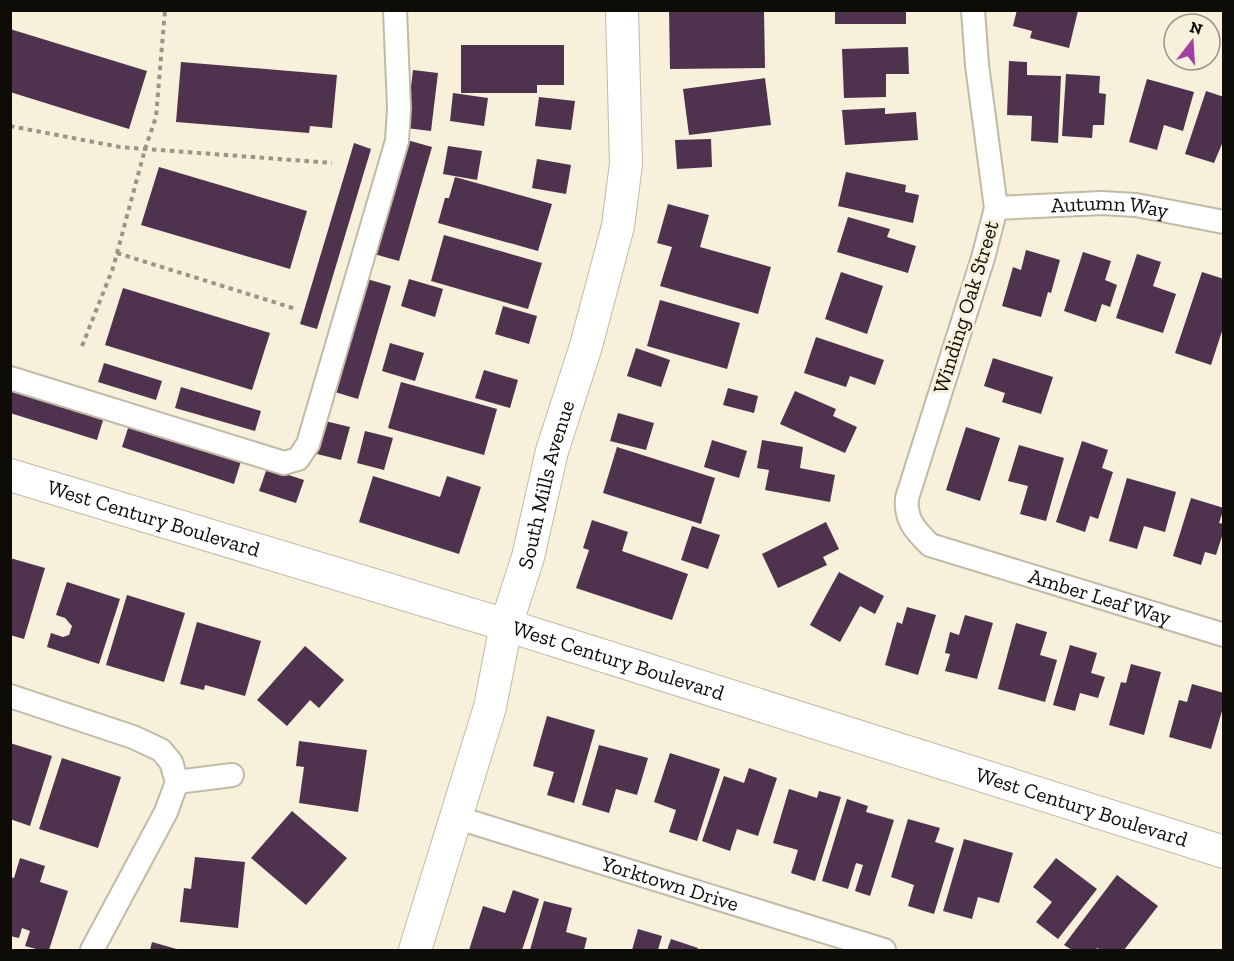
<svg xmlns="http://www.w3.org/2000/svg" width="1234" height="961" viewBox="0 0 1234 961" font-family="'Zilla Slab',serif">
	<rect width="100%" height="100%" fill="#f7f0db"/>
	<!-- building -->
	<g fill="#4f334e">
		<polygon points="669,10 764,10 765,68 670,69"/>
		<rect x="835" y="10" width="71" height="14"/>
		<polygon points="1017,10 1078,11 1069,48 1030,38 1032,31 1013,26"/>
		<polygon points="10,29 147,71 129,129 10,92"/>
		<polygon points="461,45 564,45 564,85 537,85 537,93 461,93"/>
		<polygon points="908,47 909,74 886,74 886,97 844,98 842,49"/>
		<polygon points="1009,61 1027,62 1027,75 1061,76 1058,143 1031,141 1032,116 1007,115"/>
		<polygon points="181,62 337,75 332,128 310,126 309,133 176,122"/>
		<polygon points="413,70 438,73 431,131 406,128"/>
		<polygon points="1066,74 1100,76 1099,93 1106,94 1104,125 1093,125 1092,138 1062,136"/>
		<polygon points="765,78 771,125 689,135 683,89"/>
		<polygon points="1147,79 1194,92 1183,131 1164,125 1157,150 1129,142"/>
		<polygon points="1206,91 1224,97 1224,139 1214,163 1185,154"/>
		<polygon points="453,93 488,98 484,126 450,121"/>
		<polygon points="539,97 575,101 571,130 535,126"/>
		<polygon points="885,108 885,114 916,112 918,140 845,145 842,110"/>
		<polygon points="711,139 712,167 677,169 675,140"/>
		<polygon points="407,140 432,147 399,261 374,254"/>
		<polygon points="354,143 371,149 317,329 300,324"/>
		<polygon points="448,146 482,151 477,180 443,174"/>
		<polygon points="537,159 571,165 566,194 532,188"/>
		<polygon points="159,167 307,211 290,269 141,225"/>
		<polygon points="846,172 906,185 905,192 919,195 913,223 838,206"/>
		<polygon points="455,177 552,204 538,251 438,223 445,198 449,198"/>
		<polygon points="668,204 709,215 700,247 771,267 758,314 660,286 672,247 657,243"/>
		<polygon points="848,217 890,229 887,237 916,246 908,273 837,252"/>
		<polygon points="444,235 542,263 528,309 431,281"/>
		<polygon points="1026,250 1060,260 1051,293 1048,292 1041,317 1002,306 1013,267 1021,270"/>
		<polygon points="1083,252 1111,261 1105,280 1117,285 1110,307 1102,304 1096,322 1064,311"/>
		<polygon points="1137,254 1161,262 1153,286 1176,294 1163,333 1116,318"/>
		<polygon points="841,272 883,286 867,334 825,319"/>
		<polygon points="1202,272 1224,279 1224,325 1211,365 1175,353"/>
		<polygon points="367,279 391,286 358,399 335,392"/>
		<polygon points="409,279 443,289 435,317 401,306"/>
		<polygon points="123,288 270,333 252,390 105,345"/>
		<polygon points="660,300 740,323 727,369 647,346"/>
		<polygon points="503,306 537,316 529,344 495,334"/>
		<polygon points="816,337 884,360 875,385 850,376 846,387 804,373"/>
		<polygon points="390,343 424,353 415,381 382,371"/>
		<polygon points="636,348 670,360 661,387 627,376"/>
		<polygon points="993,358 1053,377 1041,414 1002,402 1005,393 984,386"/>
		<polygon points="104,363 162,381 156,400 98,382"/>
		<polygon points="484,370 518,380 510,408 475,398"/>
		<polygon points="401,382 497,409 484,455 388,428"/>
		<polygon points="181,387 261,411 255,431 175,408"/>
		<polygon points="10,388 104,417 97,440 10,413"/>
		<polygon points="728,388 758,396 754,413 723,405"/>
		<polygon points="795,391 836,409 833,416 857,427 845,453 780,424"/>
		<polygon points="618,413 654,423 646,450 610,441"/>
		<polygon points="325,421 350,427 341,460 317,454"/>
		<polygon points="129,425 241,461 234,484 122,447"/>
		<polygon points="966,427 1000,438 980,501 946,490"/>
		<polygon points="365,431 393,438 384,470 357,463"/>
		<polygon points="712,440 747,451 739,478 704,467"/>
		<polygon points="762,440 803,447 800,468 835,475 830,502 765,490 769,470 757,468"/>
		<polygon points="1082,441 1108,450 1102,468 1113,472 1098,519 1090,516 1085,532 1056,522"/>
		<polygon points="1019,445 1064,458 1046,521 1020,514 1028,486 1008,481"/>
		<polygon points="617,447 715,478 701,524 603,493"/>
		<polygon points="267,468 304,480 296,503 259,491"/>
		<polygon points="373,476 440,497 447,476 481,487 459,554 359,522"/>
		<polygon points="1127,478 1176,492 1165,532 1144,526 1137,549 1109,541"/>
		<polygon points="1191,498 1224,508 1219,523 1224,524 1224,530 1216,555 1205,552 1201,565 1173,556"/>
		<polygon points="592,520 628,532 622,551 688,574 672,620 576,588 589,550 583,548"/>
		<polygon points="826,522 839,549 823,557 827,565 778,588 762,554"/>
		<polygon points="692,526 720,535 708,569 681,560"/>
		<polygon points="10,558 45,568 24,639 10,635"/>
		<polygon points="839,572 884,596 875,614 860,606 840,642 810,625"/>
		<polygon points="67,582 120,599 99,664 47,647 51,633 63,637 69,635 72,626 65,618 56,615"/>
		<polygon points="127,595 185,613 164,682 106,665"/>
		<polygon points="907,607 936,615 918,675 885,665 897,622 902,624"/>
		<polygon points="965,615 993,623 977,679 945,671 950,654 945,653 950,632 959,635"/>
		<polygon points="197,622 261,641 245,696 205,685 204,690 180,684"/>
		<polygon points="1016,623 1047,632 1040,655 1057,660 1045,702 998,689"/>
		<polygon points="1070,645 1097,653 1091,673 1105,677 1098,698 1080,693 1075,711 1053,705"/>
		<polygon points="305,646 344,680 319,708 310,700 287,726 257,700"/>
		<polygon points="1131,664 1161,672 1144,735 1109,725 1121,682 1126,683"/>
		<polygon points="1192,684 1224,693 1224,704 1211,749 1169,737 1179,700 1187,702"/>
		<polygon points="547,716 595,730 574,803 547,795 554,772 533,766"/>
		<polygon points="299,741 367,750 358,812 299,803 304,767 296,766"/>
		<polygon points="10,743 52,756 30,826 10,819"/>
		<polygon points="599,745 648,758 637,795 616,789 609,813 582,805"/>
		<polygon points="670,753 720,769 697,841 669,832 676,810 654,802"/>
		<polygon points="62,758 121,777 98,848 39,829"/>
		<polygon points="749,768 777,778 758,836 737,829 730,851 702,841 724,776 744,783"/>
		<polygon points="789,789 817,798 819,791 841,797 815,881 791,873 798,850 773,843"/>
		<polygon points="847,799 868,806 866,812 894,820 870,896 855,891 863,865 856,863 848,889 822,881"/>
		<polygon points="292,811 347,858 306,905 251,858"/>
		<polygon points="908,819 940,828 935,842 954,848 934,914 908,906 914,885 891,877"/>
		<polygon points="964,839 1013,853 999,903 978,897 972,919 943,911"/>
		<polygon points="195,857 245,862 238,928 180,922 184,888 191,889"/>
		<polygon points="20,858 45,866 40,882 68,891 49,950 40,950 25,946 30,931 22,928 19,938 10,936 10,877 14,878"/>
		<polygon points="1056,858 1097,889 1058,939 1036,922 1052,902 1033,887"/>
		<polygon points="1117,875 1158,906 1124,950 1101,950 1097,948 1096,950 1072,950 1064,945"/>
		<polygon points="513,890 539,899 522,950 469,950 483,906 505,913"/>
		<polygon points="544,901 572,908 566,932 587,938 584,950 530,950"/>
		<polygon points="638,929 662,936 658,950 632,950"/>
		<polygon points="671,939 698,948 697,950 667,950"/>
		<polygon points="152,942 180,950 150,950"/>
	</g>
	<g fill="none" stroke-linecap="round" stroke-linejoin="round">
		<defs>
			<g id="street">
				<path id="s1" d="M973,10L977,65L996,208L983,258L907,498C905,520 915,530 930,545L1224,635"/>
				<path id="s2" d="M996,208L1102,203L1136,205L1224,222"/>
				<polyline points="10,378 284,463 298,459 308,444 397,141 399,108 395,10"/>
				<polyline points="10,696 133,737 161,750 171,762 177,782"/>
				<polyline points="177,782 232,775"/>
				<path id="s3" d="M455,817L884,950"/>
				<polyline points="92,950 166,812 177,782"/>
			</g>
			<g id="secondary">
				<path id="s4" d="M10,475L506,625L1224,852"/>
				<path id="s5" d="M415,950L490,707L506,625L528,557L552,451L586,346L618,226L626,164L622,10"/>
			</g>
		</defs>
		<!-- street casing -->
		<use href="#street" stroke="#c0baa6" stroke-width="26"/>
		<!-- secondary casing -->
		<use href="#secondary" stroke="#c0baa6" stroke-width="34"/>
		<!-- path -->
		<g stroke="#9b9586" stroke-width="4" stroke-dasharray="4.5 4.5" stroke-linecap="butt">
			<polyline points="10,126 120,147 332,163"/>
			<polyline points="117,253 296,309"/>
			<polyline points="82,346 113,268 145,149 156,117 165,10"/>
		</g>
		<!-- street -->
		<use href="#street" stroke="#fff" stroke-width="22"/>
		<!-- secondary -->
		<use href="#secondary" stroke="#fff" stroke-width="32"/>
	</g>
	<g text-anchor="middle" stroke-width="6" stroke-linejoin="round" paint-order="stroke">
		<!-- street labels -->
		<g font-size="21" fill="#0e0c06" stroke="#f7f0db">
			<text dy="7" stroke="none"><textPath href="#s2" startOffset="114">Autumn Way</textPath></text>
			<text transform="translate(966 307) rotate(-73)" y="7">Winding Oak Street</text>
			<text dy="7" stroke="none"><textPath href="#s5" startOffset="484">South Mills Avenue</textPath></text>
			<text dy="7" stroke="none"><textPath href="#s4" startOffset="150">West Century Boulevard</textPath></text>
			<text dy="7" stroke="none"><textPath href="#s1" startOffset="735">Amber Leaf Way</textPath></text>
			<text dy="7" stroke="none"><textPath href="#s4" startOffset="636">West Century Boulevard</textPath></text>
			<text dy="7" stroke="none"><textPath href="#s4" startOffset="1122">West Century Boulevard</textPath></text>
			<text dy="7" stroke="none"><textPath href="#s3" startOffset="225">Yorktown Drive</textPath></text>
		</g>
	</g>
	<!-- border -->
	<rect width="1234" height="961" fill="none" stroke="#0e0c06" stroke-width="24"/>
	<!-- north arrow -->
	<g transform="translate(1192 42) rotate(17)"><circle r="28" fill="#f7f0db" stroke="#9a9586" stroke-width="1.5"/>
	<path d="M0-4.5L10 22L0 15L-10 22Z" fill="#a33ea3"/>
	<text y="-9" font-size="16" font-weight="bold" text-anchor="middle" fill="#0e0c06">N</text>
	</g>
</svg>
